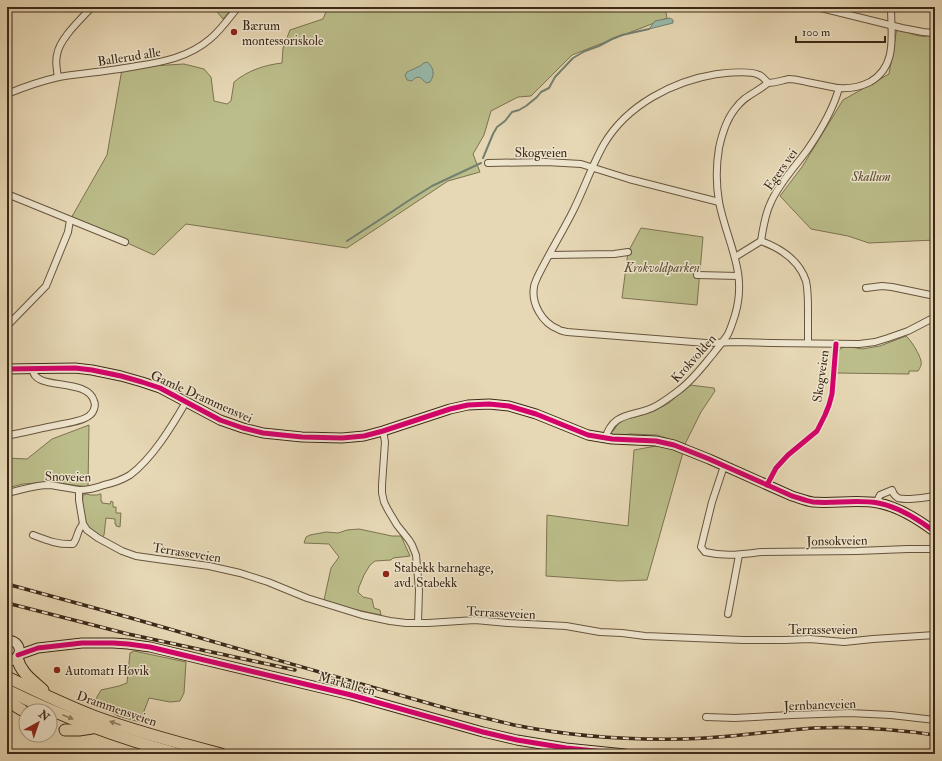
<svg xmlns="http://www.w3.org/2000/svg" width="942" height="761" viewBox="0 0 942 761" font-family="'IM FELL Double Pica',serif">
	<rect width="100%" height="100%" fill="#e7d8b5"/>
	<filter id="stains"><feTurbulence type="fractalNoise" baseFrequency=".005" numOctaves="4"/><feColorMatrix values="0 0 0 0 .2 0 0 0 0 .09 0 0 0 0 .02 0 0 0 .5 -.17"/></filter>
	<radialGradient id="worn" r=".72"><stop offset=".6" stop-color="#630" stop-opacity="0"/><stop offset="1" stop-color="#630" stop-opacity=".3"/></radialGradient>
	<!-- green -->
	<g fill="#bbbd8a" stroke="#7c7351">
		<polygon points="213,7 233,7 223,19"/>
		<path d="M328,7H665L667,18L572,55L531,96L518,97L491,111L484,135L473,154L480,172L448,181L347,248L186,224L154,255L125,242L70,220L107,155L122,69L135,67L184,64L204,69L211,77L214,101L227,104L231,101L234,82C247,71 264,65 282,63L283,48L290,30L323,19Z"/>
		<path d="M897,28C910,33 921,40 935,34V240L869,243L848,236L811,229L780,196L802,167L843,100L889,74Z"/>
		<polygon points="641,228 703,237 697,305 622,298 628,252"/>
		<path d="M906,336C911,340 920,355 921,361C922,365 920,368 918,371H909V374L836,373L838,353L840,349L846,346L862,349L880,346Z"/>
		<polygon points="690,385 714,388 715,391 701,412 685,444 657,435 629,434 605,439 614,430 619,422 626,419 636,417 654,411 669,403"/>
		<polygon points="89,425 88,487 51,482 23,484 7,488 7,458 27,459 52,439"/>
		<polygon points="656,446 684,449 647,580 619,581 546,576 547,515 628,526 634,450"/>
		<path d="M87,494L90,495H98L99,494H101V501H102V503L110,504L111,501L113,502V507H116V513H121L120,527L116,526V524H115V519L106,518L104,535L102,538C98,535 94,533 91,530C82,522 82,506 83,495Z"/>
		<polygon points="359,529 392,536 401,536 410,556 393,558 391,560 375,561 370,565 364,575 359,587 358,592 363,597 372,599 374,608 380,610 381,615 348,608 325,601 324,600 331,568 339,557 329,544 304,543 306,537 310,535 326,532 338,533 347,530"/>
		<polygon points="134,651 186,662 184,693 180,701 170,702 149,698 140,722 118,716 94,702 101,690 119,686 127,683 130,653"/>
	</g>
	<!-- water -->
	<g fill="#97baab" stroke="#738070">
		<polygon points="670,18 673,20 673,23 649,29 655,21"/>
		<path d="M427,62C434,67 435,75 430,82L426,83L421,78L418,77L415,78L412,81L407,80L405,75L407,72L420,66L424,63Z"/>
	</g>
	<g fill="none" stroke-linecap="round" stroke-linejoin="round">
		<!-- stream -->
		<g stroke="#738070" stroke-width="2">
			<polyline points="483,158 493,134 497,127 505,121 512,112 519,110 526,106 537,97 541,92 549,88 555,77 573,58 585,51 599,46 612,39 622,35 649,29"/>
			<polyline points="347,241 393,211 408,201 432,186 481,163"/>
		</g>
		<defs>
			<g id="minor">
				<polyline points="817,7 902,28 923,32 933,33 935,31"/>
				<path d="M891,7C891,34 898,66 870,82C860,87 848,89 837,88C827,86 817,84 807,82C802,81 795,79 789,79C782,80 777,83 768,83C765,80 763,76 759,75C750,70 727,73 717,74C673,81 627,105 604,144C592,165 584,189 573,211C562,233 548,255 537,278C536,281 534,284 534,287C531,303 542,323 558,329C560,331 564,331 567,332L706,343L738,342L771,343L859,344L875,342L888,338L908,331L935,317"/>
				<path d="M58,77C57,70 55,63 57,55C59,39 81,19 92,7"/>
				<path d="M7,94C24,87 41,81 59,77C85,73 111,71 137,66C163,62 189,57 210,39C221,30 229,18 238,7"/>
				<polyline points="488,163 546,162 581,164 629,179 719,202"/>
				<polyline points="7,194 125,242"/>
				<path d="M761,241C763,228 765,214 771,202C780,182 795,167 808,149C821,130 833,110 839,88"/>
				<path d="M761,241C780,248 799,260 806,281C808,290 808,300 808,309C808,320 808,332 808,343"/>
				<polyline points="550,255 614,254 628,252"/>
				<polyline points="735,257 761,241"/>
				<polyline points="697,275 738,276"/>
				<polyline points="866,288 882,286 892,287 935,296"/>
				<polyline points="7,326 46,286 68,232 70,220"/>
				<polyline points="383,431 385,442 382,485 382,493 384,502 388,510 397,525 409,540 412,545 416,555 419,590 418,622"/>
				<path d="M7,435H10C26,432 42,428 58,425C67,423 84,421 90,415C94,412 96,405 94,401C87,377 34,391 33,370"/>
				<path d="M605,439C613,412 631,417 652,408C661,404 670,397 678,391C692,381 702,367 713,354C718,347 724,341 728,334C731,328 733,321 735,315C748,272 727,243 719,202C716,184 716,166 719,148C722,134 726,120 735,109C745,95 756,93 768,83"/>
				<path d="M724,466L712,502L701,547L705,552C726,557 742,554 762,552L857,551L908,549H935"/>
				<polyline points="79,490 79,500 83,524 87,530 98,538 122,551 136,556 157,559 209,566 240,573 268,582 307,598 333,606 362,615 390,621 406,623 428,623 475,620 508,623 566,626 600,632 622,633 645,636 743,640 785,640 810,639 844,642 873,639 935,635"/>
				<path d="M7,493C21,490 35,485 49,485C60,486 70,489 80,490C88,490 96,488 104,485C113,483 122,480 130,475C152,459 172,426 186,402"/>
				<path d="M876,503L880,495L892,490C893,494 895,496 898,498C906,501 926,497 935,496"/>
				<path d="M33,535C46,540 58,545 73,544C78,538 77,530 83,524"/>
				<polyline points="728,614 739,555"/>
				<polyline points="706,717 735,718 792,715 849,713 891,715 935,720"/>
			</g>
			<g id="secondary">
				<path d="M7,369L75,368L92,370L121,376L142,382L160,388L220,420L243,428L263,433L302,437L342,438L364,436L383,431L450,409L468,405L489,404L509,406L536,414L588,435L612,439L656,441L674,445L709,459L792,496C799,498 806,501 813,502C834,504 856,499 878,503C899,507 918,519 935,532"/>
				<path d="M7,640C23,640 24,661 7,661"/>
				<polyline points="18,655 38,648 82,643 113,643 128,644 150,647 351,695 483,732 517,740 566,748 625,754"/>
			</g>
			<g id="trunk">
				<path d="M17,658C21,673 32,680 43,690"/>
				<path d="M7,677C36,691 65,705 96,717C137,732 179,743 221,754"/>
				<path d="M7,690C62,717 119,738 178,754"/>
				<polyline points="7,699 17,707 22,710"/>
				<polyline points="65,730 79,730 92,728"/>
			</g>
		</defs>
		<!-- minor casing -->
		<use href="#minor" stroke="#67553f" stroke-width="8"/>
		<!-- secondary casing -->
		<use href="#secondary" stroke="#3c2918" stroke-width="11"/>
		<!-- trunk casing -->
		<use href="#trunk" stroke="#3c2918" stroke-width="13"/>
		<!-- minor -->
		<use href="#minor" stroke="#efe6cf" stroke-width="6"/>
		<!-- secondary -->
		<use href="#secondary" stroke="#efe6cf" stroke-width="9"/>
		<!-- trunk -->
		<use href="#trunk" stroke="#e7d8b5" stroke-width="11"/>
		<defs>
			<g id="rail">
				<path d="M7,584L131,618L452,710C473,715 493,720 514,725C569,736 626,740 682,739C726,738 770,731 815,728C855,726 895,729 935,735"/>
				<polyline points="7,603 128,634 295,670"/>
			</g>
		</defs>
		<!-- rail casing -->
		<use href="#rail" stroke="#3c2918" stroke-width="3.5"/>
		<!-- rail -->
		<use href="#rail" stroke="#efe6cf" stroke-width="2" stroke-dasharray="6" stroke-linecap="butt"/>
		<defs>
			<g id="cycleway">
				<path d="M7,369L75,368L92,370L121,376L142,382L160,388L220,420L243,428L263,433L302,437L342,438L364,436L383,431L450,409L468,405L489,404L509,406L536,414L588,435L612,439L656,441L674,445L709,459L792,496C799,498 806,501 813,502C834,504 856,499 878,503C899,507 918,519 935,532"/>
				<polyline points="767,485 776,468 788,455 817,431 825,415 829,405 832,394 836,344"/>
				<polyline points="18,655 38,648 82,643 113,643 128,644 150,647 351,695 483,732 517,740 566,748 625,754"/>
			</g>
		</defs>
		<!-- cycleway casing -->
		<use href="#cycleway" stroke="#efe6cf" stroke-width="8"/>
		<!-- cycleway -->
		<use href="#cycleway" stroke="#d6006c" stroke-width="5"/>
	</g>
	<!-- one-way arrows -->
	<defs><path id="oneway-solid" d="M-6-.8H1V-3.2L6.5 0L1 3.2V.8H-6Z"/></defs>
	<g fill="#928066">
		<use href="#oneway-solid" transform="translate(68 717) rotate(23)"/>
		<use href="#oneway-solid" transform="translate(115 723) rotate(-161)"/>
	</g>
	<!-- markers -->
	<g fill="#8f2418" stroke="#efe6cf" stroke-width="1.5">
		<circle cx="234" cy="32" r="4"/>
		<circle cx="386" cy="574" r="4"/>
		<circle cx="57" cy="670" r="4"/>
	</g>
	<g text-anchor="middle" stroke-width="3" stroke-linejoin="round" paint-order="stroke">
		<!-- poi labels -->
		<g font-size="13" fill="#3c2918" stroke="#efe6cf" text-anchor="start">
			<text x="242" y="30">Bærum<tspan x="242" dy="15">montessoriskole</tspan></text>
			<text x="394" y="572">Stabekk barnehage,<tspan x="394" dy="15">avd. Stabekk</tspan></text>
			<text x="65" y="675">Automat1 Høvik</text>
		</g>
		<!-- street labels -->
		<g font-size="13" fill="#3c2918" stroke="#efe6cf">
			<text transform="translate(129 56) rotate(-9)" y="5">Ballerud alle</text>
			<text x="541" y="157">Skogveien</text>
			<text transform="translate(780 169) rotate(-55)" y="5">Egers vei</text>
			<text transform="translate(693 358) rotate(-48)" y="5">Krokvolden</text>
			<text transform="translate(820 376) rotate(-82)" y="5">Skogveien</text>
			<text transform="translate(202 396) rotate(24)" y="5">Gamle Drammensvei</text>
			<text transform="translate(68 476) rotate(1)" y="5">Snoveien</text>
			<text transform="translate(837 540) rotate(-1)" y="5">Jonsokveien</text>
			<text transform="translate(187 552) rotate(9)" y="5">Terrasseveien</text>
			<text transform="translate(501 612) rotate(3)" y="5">Terrasseveien</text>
			<text x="823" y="634">Terrasseveien</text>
			<text transform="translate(347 683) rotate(15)" y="5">Markalleen</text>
			<text transform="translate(820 704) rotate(-2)" y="5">Jernbaneveien</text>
			<text transform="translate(117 708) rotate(19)" y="5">Drammensveien</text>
		</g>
		<!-- park labels -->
		<g font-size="13" font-style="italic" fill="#5c4e34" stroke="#efe6cf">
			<text x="871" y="181">Skallum</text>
			<text x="662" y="272">Krokvoldparken</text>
		</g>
	</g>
	<!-- margin -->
	<rect width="942" height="761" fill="none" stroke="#e7d8b5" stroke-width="24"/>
	<rect x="8" y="8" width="926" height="745" fill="none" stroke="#3c2918" stroke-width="2"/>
	<rect x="12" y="12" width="918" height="737" fill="none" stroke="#3c2918"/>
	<!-- north arrow -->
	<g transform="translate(38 723) rotate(40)"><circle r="19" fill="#efe6cf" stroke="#a79a86"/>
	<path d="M0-3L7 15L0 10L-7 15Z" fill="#8f2418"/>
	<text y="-6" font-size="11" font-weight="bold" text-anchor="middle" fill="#3c2918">N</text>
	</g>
	<!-- scale -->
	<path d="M796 36v6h89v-6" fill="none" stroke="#3c2918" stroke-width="2"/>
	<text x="802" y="36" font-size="12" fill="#3c2918" stroke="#efe6cf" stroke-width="3" paint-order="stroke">100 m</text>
	<rect width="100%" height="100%" filter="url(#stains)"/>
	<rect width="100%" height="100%" fill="url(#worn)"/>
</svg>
